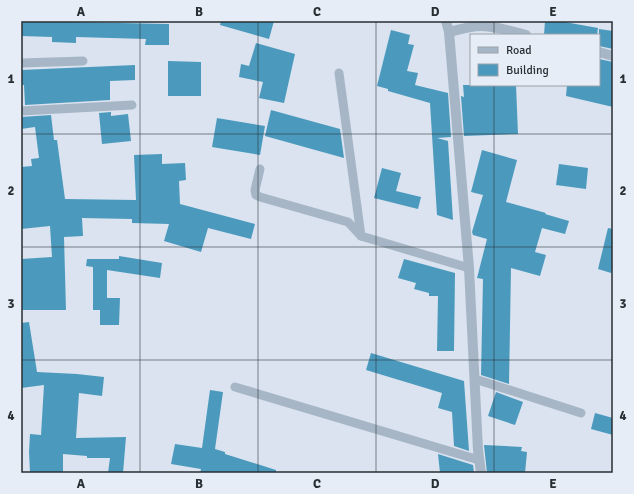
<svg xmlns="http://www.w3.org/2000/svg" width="634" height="494" viewBox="0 0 634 494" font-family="Signika,sans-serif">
	<rect width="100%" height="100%" fill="#dae3ef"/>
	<!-- building -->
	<g fill="#4b9abd">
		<polygon points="21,21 169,24 169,45 145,45 146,39 76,37 76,43 52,42 52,37 21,36"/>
		<polygon points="221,21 274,21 269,39 220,25"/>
		<polygon points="545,21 559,21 598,28 597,35 544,35"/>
		<polygon points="599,29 613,31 613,49 599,46"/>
		<polygon points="391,30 410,35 408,44 414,45 407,71 418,73 415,85 448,93 451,137 437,138 448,141 453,220 437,215 430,103 388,91 388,89 377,86"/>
		<polygon points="256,43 295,54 284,103 259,98 263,82 239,77 241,64 249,66"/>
		<polygon points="599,59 613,62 613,107 566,96 567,85 599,85"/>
		<polygon points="168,61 201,62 201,96 168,96"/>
		<polygon points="135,65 135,80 110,81 110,100 25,105 24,85 21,85 21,70"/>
		<polygon points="463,85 516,85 518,134 464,136 461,96 464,97"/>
		<polygon points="271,110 340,129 344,158 265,136"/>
		<polygon points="111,112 111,116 128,114 131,141 102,144 99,113"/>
		<polygon points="51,115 54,140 57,140 65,199 136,200 134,155 162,154 162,164 185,163 186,180 179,181 180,204 255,224 251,239 208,228 201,252 164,241 169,224 132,223 132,219 82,218 83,236 64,237 66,310 21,310 21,259 52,257 50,226 21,229 21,167 32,166 31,159 39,158 35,127 21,129 21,117"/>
		<polygon points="217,118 265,126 260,155 212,147"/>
		<polygon points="482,150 517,160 506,202 546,213 545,214 569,221 565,234 542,228 535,252 546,255 540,276 511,268 509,384 481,375 483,279 477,278 487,239 473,235 472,232 483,195 471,192"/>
		<polygon points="559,164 588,168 586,189 556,185"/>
		<polygon points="382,168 401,173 396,191 421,197 418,209 374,198"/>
		<polygon points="608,228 613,229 613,265 611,273 598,269"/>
		<polygon points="119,256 162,263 160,278 107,270 107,298 120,298 119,325 100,325 100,310 93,310 93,267 86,266 87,259 119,259"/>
		<polygon points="404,259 455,273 454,351 437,351 438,296 429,296 429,293 414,289 416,283 398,278"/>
		<polygon points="29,322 37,372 77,374 104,377 102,396 79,393 76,438 126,437 123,473 108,473 110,458 87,458 87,456 63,454 63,473 30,473 29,452 30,434 41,435 44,385 21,388 21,323"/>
		<polygon points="371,353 464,381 469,451 454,446 452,412 438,408 442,393 366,370"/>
		<polygon points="210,390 223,392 215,449 225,452 225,454 276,470 276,473 200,473 201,469 171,464 175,444 202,448"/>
		<polygon points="496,392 523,402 515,425 488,416"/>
		<polygon points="595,413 613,418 613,435 591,429"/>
		<polygon points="484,445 522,447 521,451 527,452 525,473 487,473"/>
		<polygon points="438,454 473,465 474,473 440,473"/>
	</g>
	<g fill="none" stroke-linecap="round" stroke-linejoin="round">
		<!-- lane -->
		<g stroke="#a7b6c6" stroke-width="9">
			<polyline points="21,63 83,61"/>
			<polyline points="339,73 361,236 469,268"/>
			<polyline points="21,111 132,105"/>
			<polyline points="260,169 255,190 256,195 260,197 348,222 361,236"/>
			<polyline points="475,379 581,413"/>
			<polyline points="235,387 479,460"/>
		</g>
		<!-- street -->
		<g stroke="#a7b6c6" stroke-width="10">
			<path d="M446,21L449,32C459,30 469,26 480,26C495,26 511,31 526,35"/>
			<polyline points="449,32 469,268 478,450 481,473"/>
			<polyline points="599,52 613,56"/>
		</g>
	</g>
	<!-- grid -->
	<path fill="none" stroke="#272f33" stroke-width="1" stroke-opacity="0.55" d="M140,21V473M258,21V473M376,21V473M494,21V35M494,85V473M21,134H613M21,247H613M21,360H613"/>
	<!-- border -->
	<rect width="634" height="494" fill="none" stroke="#e6edf7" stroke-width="44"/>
	<!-- legend -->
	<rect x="470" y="34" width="130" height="52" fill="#e6edf7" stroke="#9aa1a9"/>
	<rect x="478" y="47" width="20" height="6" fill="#a7b6c6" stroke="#9aa1a9"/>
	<text x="506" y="54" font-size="12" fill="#272f33">Road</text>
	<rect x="478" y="64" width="20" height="12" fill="#4b9abd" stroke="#9aa1a9"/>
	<text x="506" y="74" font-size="12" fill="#272f33">Building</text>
	<rect x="22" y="22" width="590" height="450" fill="none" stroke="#272f33" stroke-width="1.5"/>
	<g font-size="13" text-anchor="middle" font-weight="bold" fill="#272f33">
		<text x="81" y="16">A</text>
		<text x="199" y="16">B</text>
		<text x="317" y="16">C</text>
		<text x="435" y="16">D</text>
		<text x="553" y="16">E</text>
		<text x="11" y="83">1</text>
		<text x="623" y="83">1</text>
		<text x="11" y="195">2</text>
		<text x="623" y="195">2</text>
		<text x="11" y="308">3</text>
		<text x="623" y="308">3</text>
		<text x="11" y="420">4</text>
		<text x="623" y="420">4</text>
		<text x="81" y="488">A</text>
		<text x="199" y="488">B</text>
		<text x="317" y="488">C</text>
		<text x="435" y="488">D</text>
		<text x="553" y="488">E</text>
	</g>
</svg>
